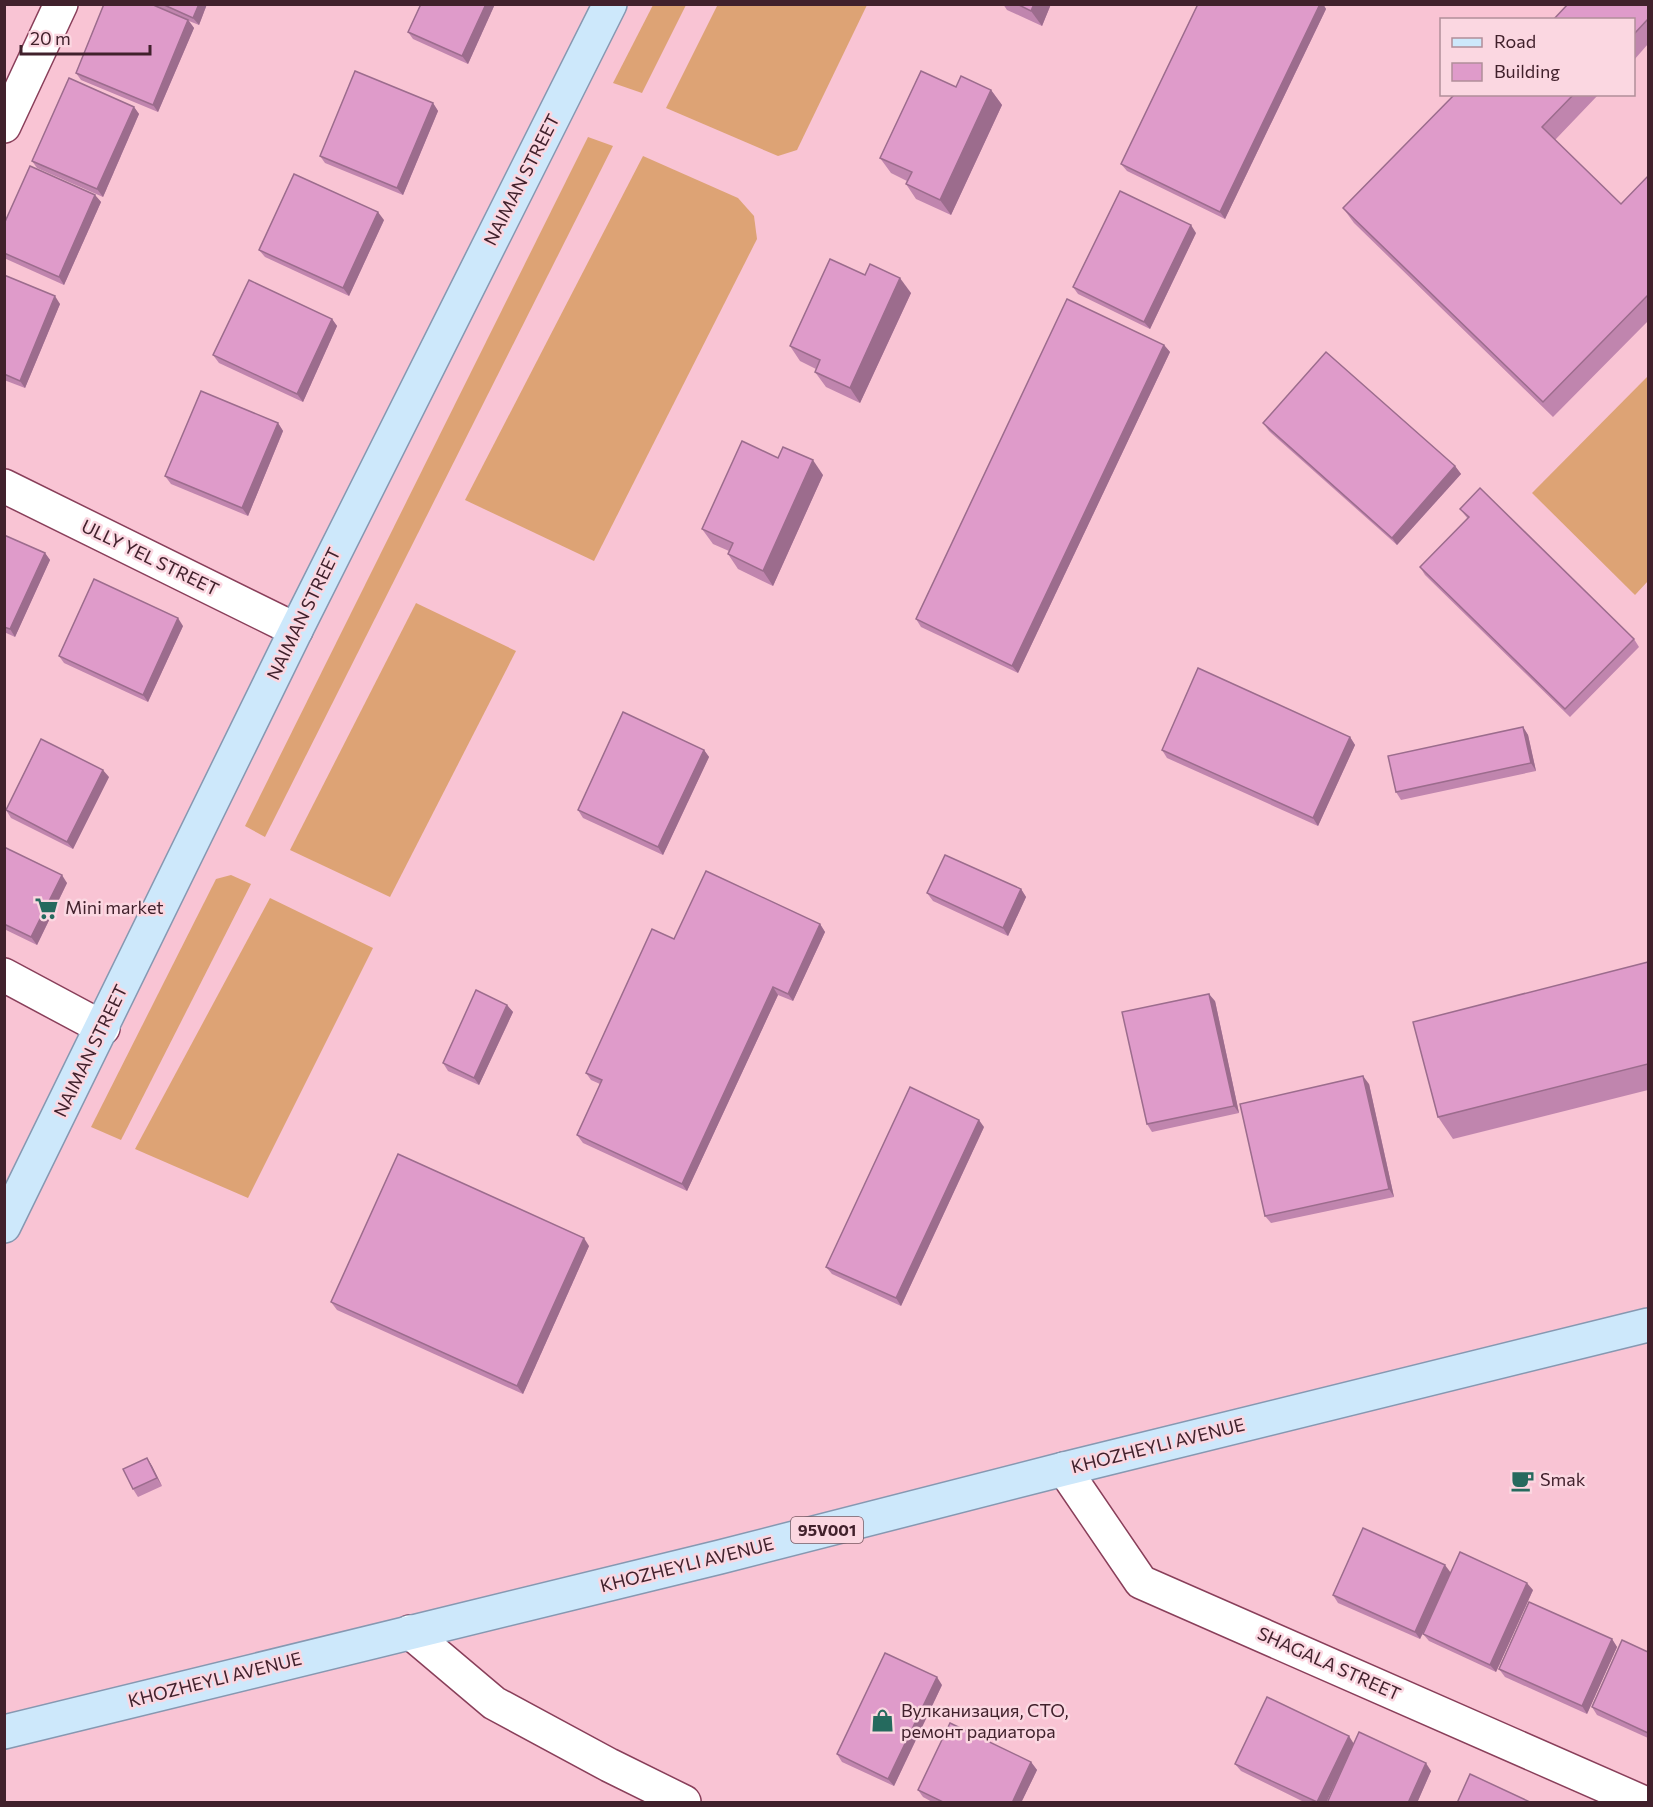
<svg xmlns="http://www.w3.org/2000/svg" width="1653" height="1807" viewBox="0 0 1653 1807" font-family="Commissioner,sans-serif">
	<rect width="100%" height="100%" fill="#f9c4d4"/>
	<!-- grass -->
	<g fill="#dda375">
		<polygon points="718,4 867,5 797,150 778,156 666,108"/>
		<polygon points="653,5 686,5 642,93 613,83"/>
		<polygon points="588,137 613,146 265,837 245,826"/>
		<polygon points="643,156 738,198 754,216 757,239 594,561 465,500"/>
		<polygon points="1648,376 1648,581 1635,595 1532,493"/>
		<polygon points="416,603 516,651 390,897 290,850"/>
		<polygon points="231,875 251,884 121,1140 91,1127 216,879"/>
		<polygon points="270,898 373,948 248,1198 135,1149"/>
	</g>
	<g fill="none" stroke-linecap="round" stroke-linejoin="round">
		<defs>
			<g id="minor">
				<polyline points="4,126 61,4"/>
				<polyline points="4,486 296,630"/>
				<polyline points="4,975 103,1028"/>
				<polyline points="1064,1469 1141,1582 1642,1802"/>
				<polyline points="410,1632 494,1703 609,1765 684,1802"/>
			</g>
			<g id="major">
				<polyline points="4,1226 296,630 610,4"/>
				<polyline points="4,1732 720,1557 1064,1469 1648,1325"/>
			</g>
		</defs>
		<!-- minor casing -->
		<use href="#minor" stroke="#893f5a" stroke-width="36"/>
		<!-- major casing -->
		<use href="#major" stroke="#8698b1" stroke-width="36"/>
		<!-- minor -->
		<use href="#minor" stroke="#fff" stroke-width="33"/>
		<!-- major -->
		<use href="#major" stroke="#cde8fb" stroke-width="33"/>
	</g>
	<!-- wall -->
	<g fill="#c085ae">
		<polygon points="104,4 207,4 199,25 189,21 194,28 158,112 81,80 76,73"/>
		<polygon points="421,4 495,4 468,64 413,39 408,32"/>
		<polygon points="1003,4 1051,4 1042,26 1007,10"/>
		<polygon points="1198,4 1323,4 1326,9 1225,219 1127,171 1121,164"/>
		<polygon points="1648,4 1648,44 1634,60 1634,20"/>
		<polygon points="956,87 991,90 1002,105 951,215 916,199 906,184 907,181 891,173 880,158"/>
		<polygon points="1455,94 1599,94 1555,140 1621,204 1648,176 1648,321 1553,417 1354,223 1343,208"/>
		<polygon points="433,103 438,111 403,195 325,163 320,156"/>
		<polygon points="134,107 139,114 103,197 37,168 32,161"/>
		<polygon points="95,195 101,202 64,285 4,258 4,224"/>
		<polygon points="384,220 349,296 265,257 259,250"/>
		<polygon points="1196,233 1150,329 1078,294 1073,287"/>
		<polygon points="4,275 60,304 25,388 4,380"/>
		<polygon points="865,275 911,293 860,403 826,387 815,372 816,369 800,361 790,346"/>
		<polygon points="332,319 337,326 303,402 219,363 213,355"/>
		<polygon points="1164,345 1170,352 1018,673 921,627 916,619"/>
		<polygon points="278,423 283,431 248,516 171,484 165,476"/>
		<polygon points="1263,423 1455,466 1461,474 1397,545 1269,431"/>
		<polygon points="778,458 823,475 773,586 738,569 728,554 729,551 713,544 702,529"/>
		<polygon points="1460,509 1634,639 1639,647 1570,717 1425,575 1420,567 1468,519"/>
		<polygon points="4,535 45,553 50,560 15,637 4,632"/>
		<polygon points="183,626 148,702 64,663 59,656"/>
		<polygon points="1523,727 1528,735 1536,771 1401,800 1396,792"/>
		<polygon points="1350,737 1355,745 1318,826 1167,758 1162,750"/>
		<polygon points="704,750 709,757 663,855 583,818 578,810"/>
		<polygon points="109,777 73,849 11,818 6,810"/>
		<polygon points="4,847 67,883 37,945 4,929"/>
		<polygon points="1021,889 1026,897 1008,936 933,901 927,893"/>
		<polygon points="820,924 825,932 793,1001 778,995 687,1191 583,1143 577,1135 600,1084 591,1080 586,1073 674,939"/>
		<polygon points="1648,962 1648,1090 1453,1139 1438,1117"/>
		<polygon points="1215,1001 1239,1113 1152,1132 1147,1124"/>
		<polygon points="507,1005 513,1012 479,1085 448,1071 443,1063"/>
		<polygon points="1369,1084 1394,1197 1271,1223 1265,1216"/>
		<polygon points="984,1127 901,1306 832,1274 826,1267"/>
		<polygon points="589,1246 523,1394 337,1310 331,1302"/>
		<polygon points="147,1458 152,1466 162,1486 138,1497 133,1489"/>
		<polygon points="1451,1573 1420,1639 1338,1603 1333,1595"/>
		<polygon points="1533,1590 1496,1672 1429,1641 1423,1634"/>
		<polygon points="1612,1639 1617,1647 1587,1714 1505,1677 1499,1669"/>
		<polygon points="1648,1652 1648,1738 1597,1715 1592,1707"/>
		<polygon points="942,1685 894,1786 842,1762 837,1754"/>
		<polygon points="1353,1743 1431,1771 1417,1803 1327,1803 1342,1768 1326,1803 1306,1803 1241,1771 1235,1764"/>
		<polygon points="1031,1762 1037,1770 1021,1803 934,1803 923,1797 918,1790"/>
	</g>
	<!-- shaded-wall -->
	<g fill="#9c6c8d">
		<polygon points="199,4 207,4 199,25 193,18"/>
		<polygon points="486,4 495,4 468,64 462,56"/>
		<polygon points="1034,4 1051,4 1042,26 1031,11"/>
		<polygon points="1320,4 1323,4 1326,9 1225,219 1220,212"/>
		<polygon points="188,20 194,28 158,112 153,105"/>
		<polygon points="991,90 1002,105 951,215 940,200"/>
		<polygon points="433,103 438,111 403,195 397,188"/>
		<polygon points="134,107 139,114 103,197 97,189"/>
		<polygon points="95,195 101,202 64,285 59,277"/>
		<polygon points="378,212 384,220 349,296 343,288"/>
		<polygon points="1191,225 1196,233 1150,329 1144,322"/>
		<polygon points="900,278 911,293 860,403 850,388"/>
		<polygon points="55,296 60,304 25,388 20,381"/>
		<polygon points="332,319 337,326 303,402 297,394"/>
		<polygon points="1164,345 1170,352 1018,673 1012,666"/>
		<polygon points="278,423 283,431 248,516 242,508"/>
		<polygon points="813,460 823,475 773,586 763,571"/>
		<polygon points="1455,466 1461,474 1397,545 1392,538"/>
		<polygon points="45,553 50,560 15,637 10,629"/>
		<polygon points="178,618 183,626 148,702 143,695"/>
		<polygon points="1523,727 1528,735 1536,771 1531,763"/>
		<polygon points="1350,737 1355,745 1318,826 1313,818"/>
		<polygon points="704,750 709,757 663,855 658,847"/>
		<polygon points="103,770 109,777 73,849 67,842"/>
		<polygon points="62,875 67,883 37,945 31,937"/>
		<polygon points="1021,889 1026,897 1008,936 1003,928"/>
		<polygon points="820,924 825,932 793,1001 788,994"/>
		<polygon points="773,987 778,995 687,1191 682,1184"/>
		<polygon points="1209,994 1215,1001 1239,1113 1234,1106"/>
		<polygon points="507,1005 513,1012 479,1085 474,1078"/>
		<polygon points="1363,1076 1369,1084 1394,1197 1389,1189"/>
		<polygon points="979,1120 984,1127 901,1306 896,1298"/>
		<polygon points="584,1238 589,1246 523,1394 517,1386"/>
		<polygon points="147,1458 152,1466 162,1486 157,1478"/>
		<polygon points="1445,1565 1451,1573 1420,1639 1415,1632"/>
		<polygon points="1527,1583 1533,1590 1496,1672 1490,1665"/>
		<polygon points="1612,1639 1617,1647 1587,1714 1582,1706"/>
		<polygon points="937,1677 942,1685 894,1786 888,1779"/>
		<polygon points="1349,1736 1354,1744 1326,1803 1317,1803"/>
		<polygon points="1031,1762 1037,1770 1021,1803 1012,1803"/>
		<polygon points="1426,1763 1431,1771 1417,1803 1408,1803"/>
	</g>
	<!-- building -->
	<g fill="#df9bca" stroke="#9c6c8d" stroke-width="1.5">
		<polygon points="104,4 151,4 188,20 153,105 76,73"/>
		<polygon points="162,4 199,4 193,18"/>
		<polygon points="421,4 486,4 462,56 408,32"/>
		<polygon points="1017,4 1034,4 1031,11"/>
		<polygon points="1198,4 1320,4 1220,212 1121,164"/>
		<polygon points="1568,4 1648,4 1648,19 1634,34 1634,20 1553,20"/>
		<polygon points="355,71 433,103 397,188 320,156"/>
		<polygon points="921,71 956,87 961,76 991,90 940,200 906,184 912,172 880,158"/>
		<polygon points="69,78 134,107 97,189 32,161"/>
		<polygon points="1455,94 1574,94 1542,127 1621,204 1648,176 1648,295 1543,402 1343,208"/>
		<polygon points="30,166 95,195 59,277 4,253 4,224"/>
		<polygon points="294,174 378,212 343,288 259,250"/>
		<polygon points="1120,191 1191,225 1144,322 1073,287"/>
		<polygon points="830,259 865,275 870,264 900,278 850,388 815,372 820,360 790,346"/>
		<polygon points="4,275 55,296 20,381 4,374"/>
		<polygon points="249,280 332,319 297,394 213,355"/>
		<polygon points="1067,299 1164,345 1012,666 916,619"/>
		<polygon points="1326,352 1455,466 1392,538 1263,423"/>
		<polygon points="201,391 278,423 242,508 165,476"/>
		<polygon points="742,441 778,458 783,447 813,460 763,571 728,554 733,543 702,529"/>
		<polygon points="1480,488 1634,639 1565,709 1420,567 1469,517 1460,509"/>
		<polygon points="4,535 45,553 10,629 4,627"/>
		<polygon points="94,579 178,618 143,695 59,656"/>
		<polygon points="1198,668 1350,737 1313,818 1162,750"/>
		<polygon points="623,712 704,750 658,847 578,810"/>
		<polygon points="1523,727 1531,763 1396,792 1388,756"/>
		<polygon points="41,739 103,770 67,842 6,810"/>
		<polygon points="4,847 62,875 31,937 4,924"/>
		<polygon points="945,855 1021,889 1003,928 927,893"/>
		<polygon points="706,871 820,924 788,994 773,987 682,1184 577,1135 602,1080 586,1073 652,929 674,939"/>
		<polygon points="1648,962 1648,1064 1438,1117 1413,1022"/>
		<polygon points="476,990 507,1005 474,1078 443,1063"/>
		<polygon points="1209,994 1234,1106 1147,1124 1122,1012"/>
		<polygon points="1363,1076 1389,1189 1265,1216 1240,1104"/>
		<polygon points="910,1087 979,1120 896,1298 826,1267"/>
		<polygon points="398,1154 584,1238 517,1386 331,1302"/>
		<polygon points="147,1458 157,1478 133,1489 123,1469"/>
		<polygon points="1363,1528 1445,1565 1415,1632 1333,1595"/>
		<polygon points="1460,1552 1527,1583 1490,1665 1423,1634"/>
		<polygon points="1529,1602 1612,1639 1582,1706 1499,1669"/>
		<polygon points="1622,1640 1648,1652 1648,1733 1592,1707"/>
		<polygon points="885,1653 937,1677 888,1779 837,1754"/>
		<polygon points="1267,1697 1349,1736 1317,1802 1235,1764"/>
		<polygon points="950,1723 1031,1762 1012,1803 945,1803 918,1790"/>
		<polygon points="1359,1732 1426,1763 1408,1803 1327,1803"/>
		<polygon points="1470,1774 1532,1803 1457,1803"/>
	</g>
	<!-- icons -->
	<defs>
		<symbol id="supermarket-bare" viewBox="-9 -9 18 18"><path d="M-6-5.5h2.5l.6 2H6L4.5 2H-2.5L-4.4-4H-6ZM-1.5 3.2a1.3 1.3 0 1 0 .1 0ZM3 3.2a1.3 1.3 0 1 0 .1 0Z" fill="#256a5e" stroke="#fbd7e1" stroke-width="2.5" paint-order="stroke"/></symbol>
		<symbol id="cafe-bare" viewBox="-9 -9 18 18"><path d="M-5.5-4.5H6V0H3Q3 3.5 0 3.5H-2.5Q-5.5 3.5-5.5 0ZM3-3.2v2h1.7v-2ZM-6 4.5H4V6H-6Z" fill="#256a5e" stroke="#fbd7e1" stroke-width="2.5" paint-order="stroke"/></symbol>
		<symbol id="shop-bare" viewBox="-9 -9 18 18"><path d="M-5-2.5h2.3a2.7 3.5 0 0 1 5.4 0H5L5.5 6h-11ZM-1.5-2.5h3a1.5 2.3 0 0 0-3 0Z" fill="#256a5e" stroke="#fbd7e1" stroke-width="2.5" paint-order="stroke"/></symbol>
	</defs>
	<g fill-rule="evenodd">
		<use href="#supermarket-bare" x="30" y="892" width="33" height="33"/>
		<use href="#cafe-bare" x="1506" y="1464" width="33" height="33"/>
		<use href="#shop-bare" x="866" y="1704" width="33" height="33"/>
	</g>
	<g text-anchor="middle" stroke-width="5" stroke-linejoin="round" paint-order="stroke">
		<!-- shield labels -->
		<rect fill="#fbd7e1" stroke="#795862" stroke-width="1.5" x="791" y="1517" width="72" height="26" rx="4.5"/>
		<g font-size="16" font-weight="bold" fill="#41212c">
			<text x="827" y="1536">95V001</text>
		</g>
		<!-- street labels -->
		<g font-size="18" fill="#41212c" stroke="#fbd7e1">
			<text transform="translate(522 180) rotate(-63)" y="6">NAIMAN STREET</text>
			<text transform="translate(150 558) rotate(26)" y="6">ULLY YEL STREET</text>
			<text transform="translate(304 614) rotate(-64)" y="6">NAIMAN STREET</text>
			<text transform="translate(91 1051) rotate(-64)" y="6">NAIMAN STREET</text>
			<text transform="translate(1158 1446) rotate(-14)" y="6">KHOZHEYLI AVENUE</text>
			<text transform="translate(687 1565) rotate(-14)" y="6">KHOZHEYLI AVENUE</text>
			<text transform="translate(1329 1664) rotate(24)" y="6">SHAGALA STREET</text>
			<text transform="translate(215 1680) rotate(-14)" y="6">KHOZHEYLI AVENUE</text>
		</g>
		<!-- poi labels -->
		<g font-size="18" fill="#41212c" stroke="#fbd7e1" text-anchor="start">
			<text x="65" y="914">Mini market</text>
			<text x="1540" y="1486">Smak</text>
			<text x="901" y="1717">Вулканизация, СТО,<tspan x="901" dy="21">ремонт радиатора</tspan></text>
		</g>
	</g>
	<!-- border -->
	<rect width="1653" height="1807" fill="none" stroke="#41212c" stroke-width="12"/>
	<!-- legend -->
	<rect x="1440" y="18" width="195" height="78" fill="#fbd7e1" stroke="#b18e99" stroke-width="1.5"/>
	<rect x="1452" y="38" width="30" height="9" fill="#cde8fb" stroke="#b18e99" stroke-width="1.5"/>
	<text x="1494" y="48" font-size="18" fill="#41212c">Road</text>
	<rect x="1452" y="63" width="30" height="18" fill="#df9bca" stroke="#b18e99" stroke-width="1.5"/>
	<text x="1494" y="78" font-size="18" fill="#41212c">Building</text>
	<!-- scale -->
	<path d="M21 45v9h129v-9" fill="none" stroke="#41212c" stroke-width="3"/>
	<text x="30" y="45" font-size="18" fill="#41212c" stroke="#fbd7e1" stroke-width="4.5" paint-order="stroke">20 m</text>
</svg>
